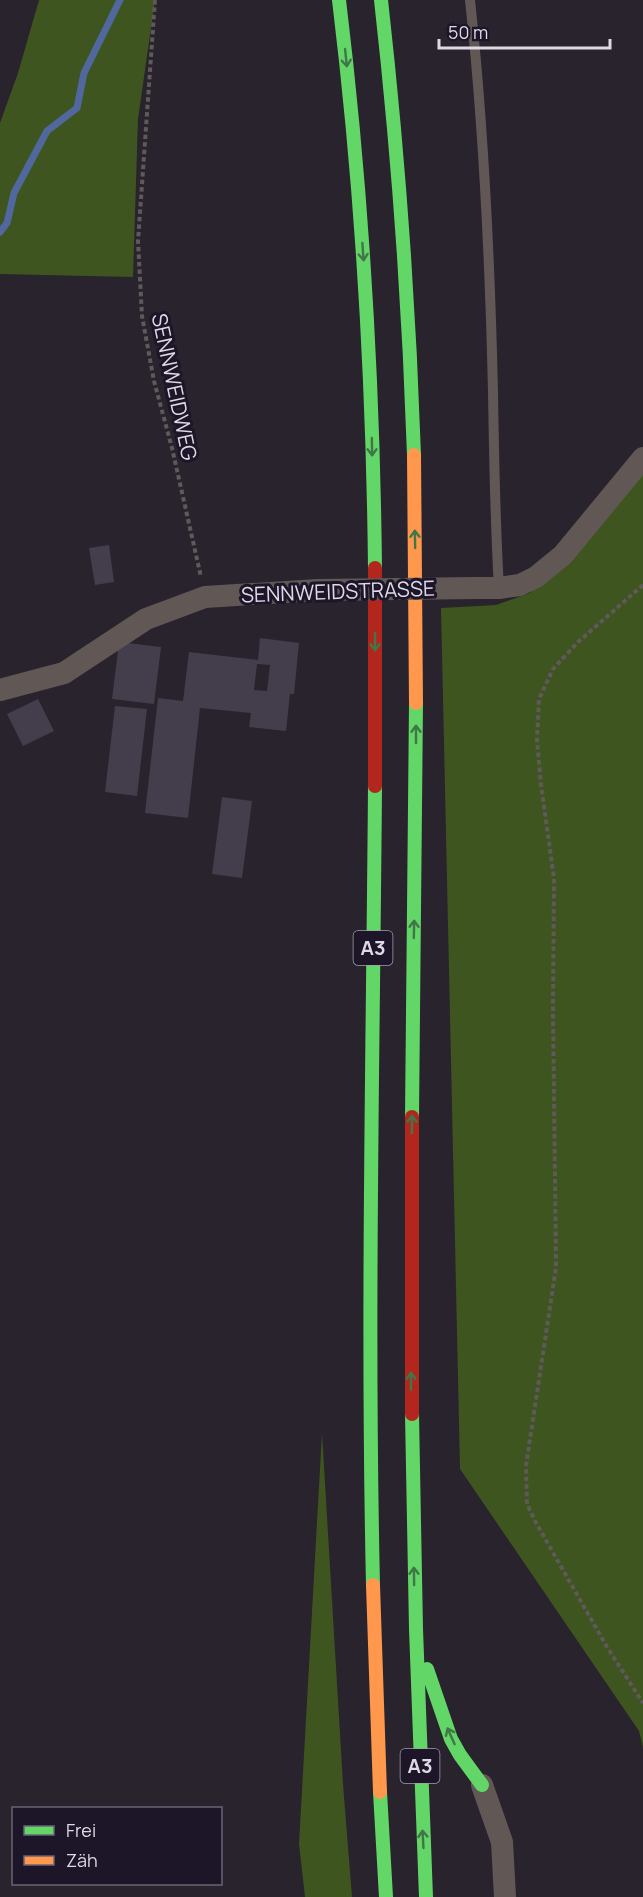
<svg xmlns="http://www.w3.org/2000/svg" width="643" height="1897" viewBox="0 0 643 1897" font-family="Manrope,sans-serif">
	<rect width="100%" height="100%" fill="#28232d"/>
	<!-- forest -->
	<g fill="#3e551f">
		<polygon points="39,0 155,0 138,119 133,277 0,274 0,123 18,73"/>
		<polygon points="643,474 643,1747 639,1731 460,1469 441,608 496,605 530,593"/>
		<polygon points="322,1433 343,1784 352,1897 305,1897 299,1844"/>
	</g>
	<g fill="none" stroke-linecap="round" stroke-linejoin="round">
		<!-- stream -->
		<polyline stroke="#50689e" stroke-width="7" points="0,232 7,223 14,193 47,131 77,108 84,73 120,0"/>
	</g>
	<!-- building -->
	<g fill="#443d4c" fill-rule="evenodd">
		<polygon points="109,545 114,582 95,585 89,548"/>
		<path d="M260,638L299,643L294,694H290L286,731L249,727L251,713L200,708L188,818L145,813L158,698L183,701L189,652L258,660ZM257,664L270,665L267,691L254,690Z"/>
		<polygon points="119,642 161,647 154,704 112,699"/>
		<polygon points="38,699 54,731 23,746 7,714"/>
		<polygon points="115,706 147,709 137,796 105,792"/>
		<polygon points="222,797 252,801 242,878 212,874"/>
	</g>
	<g fill="none" stroke-linecap="round" stroke-linejoin="round">
		<!-- path -->
		<g stroke="#60595b" stroke-width="4" stroke-dasharray="4.5 3" stroke-linecap="butt">
			<polyline points="155,0 138,241 142,316 154,381 172,448 201,577"/>
			<polyline points="643,585 578,642 553,669 539,699 537,740 541,785 554,878 553,1011 556,1267 526,1466 527,1504 535,1521 607,1647 643,1703"/>
		</g>
		<!-- lane -->
		<path stroke="#615856" stroke-width="10" d="M470,0C484,130 490,261 493,392C494,457 495,522 499,588"/>
		<!-- street -->
		<g stroke="#615856" stroke-width="22">
			<polyline points="476,588 499,588 520,585 536,577 563,555 643,458"/>
			<polyline points="0,690 64,673 146,619 205,597 318,590"/>
			<polyline points="482,1785 502,1842 505,1897"/>
		</g>
		<!-- fast -->
		<g stroke="#63d668" stroke-width="14">
			<path d="M339,0C362,189 373,378 375,568"/>
			<path d="M381,0C398,151 409,303 414,455"/>
			<polyline points="412,1117 416,703"/>
			<polyline points="412,1414 416,1629 426,1897"/>
			<path d="M373,1585C367,1319 373,1052 375,786"/>
			<polyline points="427,1669 451,1739 460,1755 482,1785"/>
			<polyline points="380,1792 386,1897"/>
		</g>
		<!-- slow -->
		<g stroke="#ff974d" stroke-width="14">
			<polyline points="414,455 416,703"/>
			<polyline points="373,1585 380,1792"/>
		</g>
		<!-- jam -->
		<g stroke="#b3261e" stroke-width="14">
			<polyline points="375,568 375,786"/>
			<polyline points="412,1117 412,1414"/>
		</g>
		<!-- street-bridge -->
		<polyline stroke="#615856" stroke-width="22" points="318,590 476,588"/>
	</g>
	<!-- one-way arrows -->
	<defs><path id="oneway-shaft" d="M-6 0H5M1.5-3L5.5 0L1.5 3" fill="none" stroke-width="1.6" stroke-linecap="round" stroke-linejoin="round" transform="scale(1.5)"/></defs>
	<g stroke="#407648">
		<use href="#oneway-shaft" transform="translate(346 58) rotate(84)"/>
		<use href="#oneway-shaft" transform="translate(363 252) rotate(86)"/>
		<use href="#oneway-shaft" transform="translate(372 447) rotate(89)"/>
		<use href="#oneway-shaft" transform="translate(415 539) rotate(-91)"/>
		<use href="#oneway-shaft" transform="translate(375 642) rotate(90)"/>
		<use href="#oneway-shaft" transform="translate(416 734) rotate(-90)"/>
		<use href="#oneway-shaft" transform="translate(414 929) rotate(-89)"/>
		<use href="#oneway-shaft" transform="translate(412 1124) rotate(-89)"/>
		<use href="#oneway-shaft" transform="translate(411 1381) rotate(-90)"/>
		<use href="#oneway-shaft" transform="translate(414 1576) rotate(-91)"/>
		<use href="#oneway-shaft" transform="translate(451 1736) rotate(-114)"/>
		<use href="#oneway-shaft" transform="translate(423 1839) rotate(-93)"/>
	</g>
	<g text-anchor="middle" stroke-width="6" stroke-linejoin="round" paint-order="stroke">
		<!-- shield labels -->
		<g fill="#1d1528" stroke="#a49ead" stroke-width="1.5">
			<rect x="353.5" y="931" width="39" height="34" rx="4.5"/>
			<rect x="400.5" y="1749" width="39" height="34" rx="4.5"/>
		</g>
		<g font-size="20" font-weight="bold" fill="#ded9e6">
			<text x="373" y="955">A3</text>
			<text x="420" y="1773">A3</text>
		</g>
		<!-- street labels -->
		<g font-size="21" fill="#ded9e6" stroke="#1d1528">
			<text transform="translate(174 387) rotate(78)" y="7">SENNWEIDWEG</text>
			<text transform="translate(338 592) rotate(-2)" y="7">SENNWEIDSTRASSE</text>
		</g>
	</g>
	<!-- legend -->
	<rect x="12" y="1807" width="210" height="78" fill="#1d1528" stroke="#6a6374" stroke-width="1.5"/>
	<rect x="24" y="1826" width="30" height="9" fill="#63d668" stroke="#6a6374" stroke-width="1.5"/>
	<text x="66" y="1837" font-size="18" fill="#ded9e6">Frei</text>
	<rect x="24" y="1856" width="30" height="9" fill="#ff974d" stroke="#6a6374" stroke-width="1.5"/>
	<text x="66" y="1867" font-size="18" fill="#ded9e6">Zäh</text>
	<!-- scale -->
	<path d="M439 39v9h171v-9" fill="none" stroke="#ded9e6" stroke-width="3"/>
	<text x="448" y="39" font-size="18" fill="#ded9e6" stroke="#1d1528" stroke-width="4.5" paint-order="stroke">50 m</text>
</svg>
